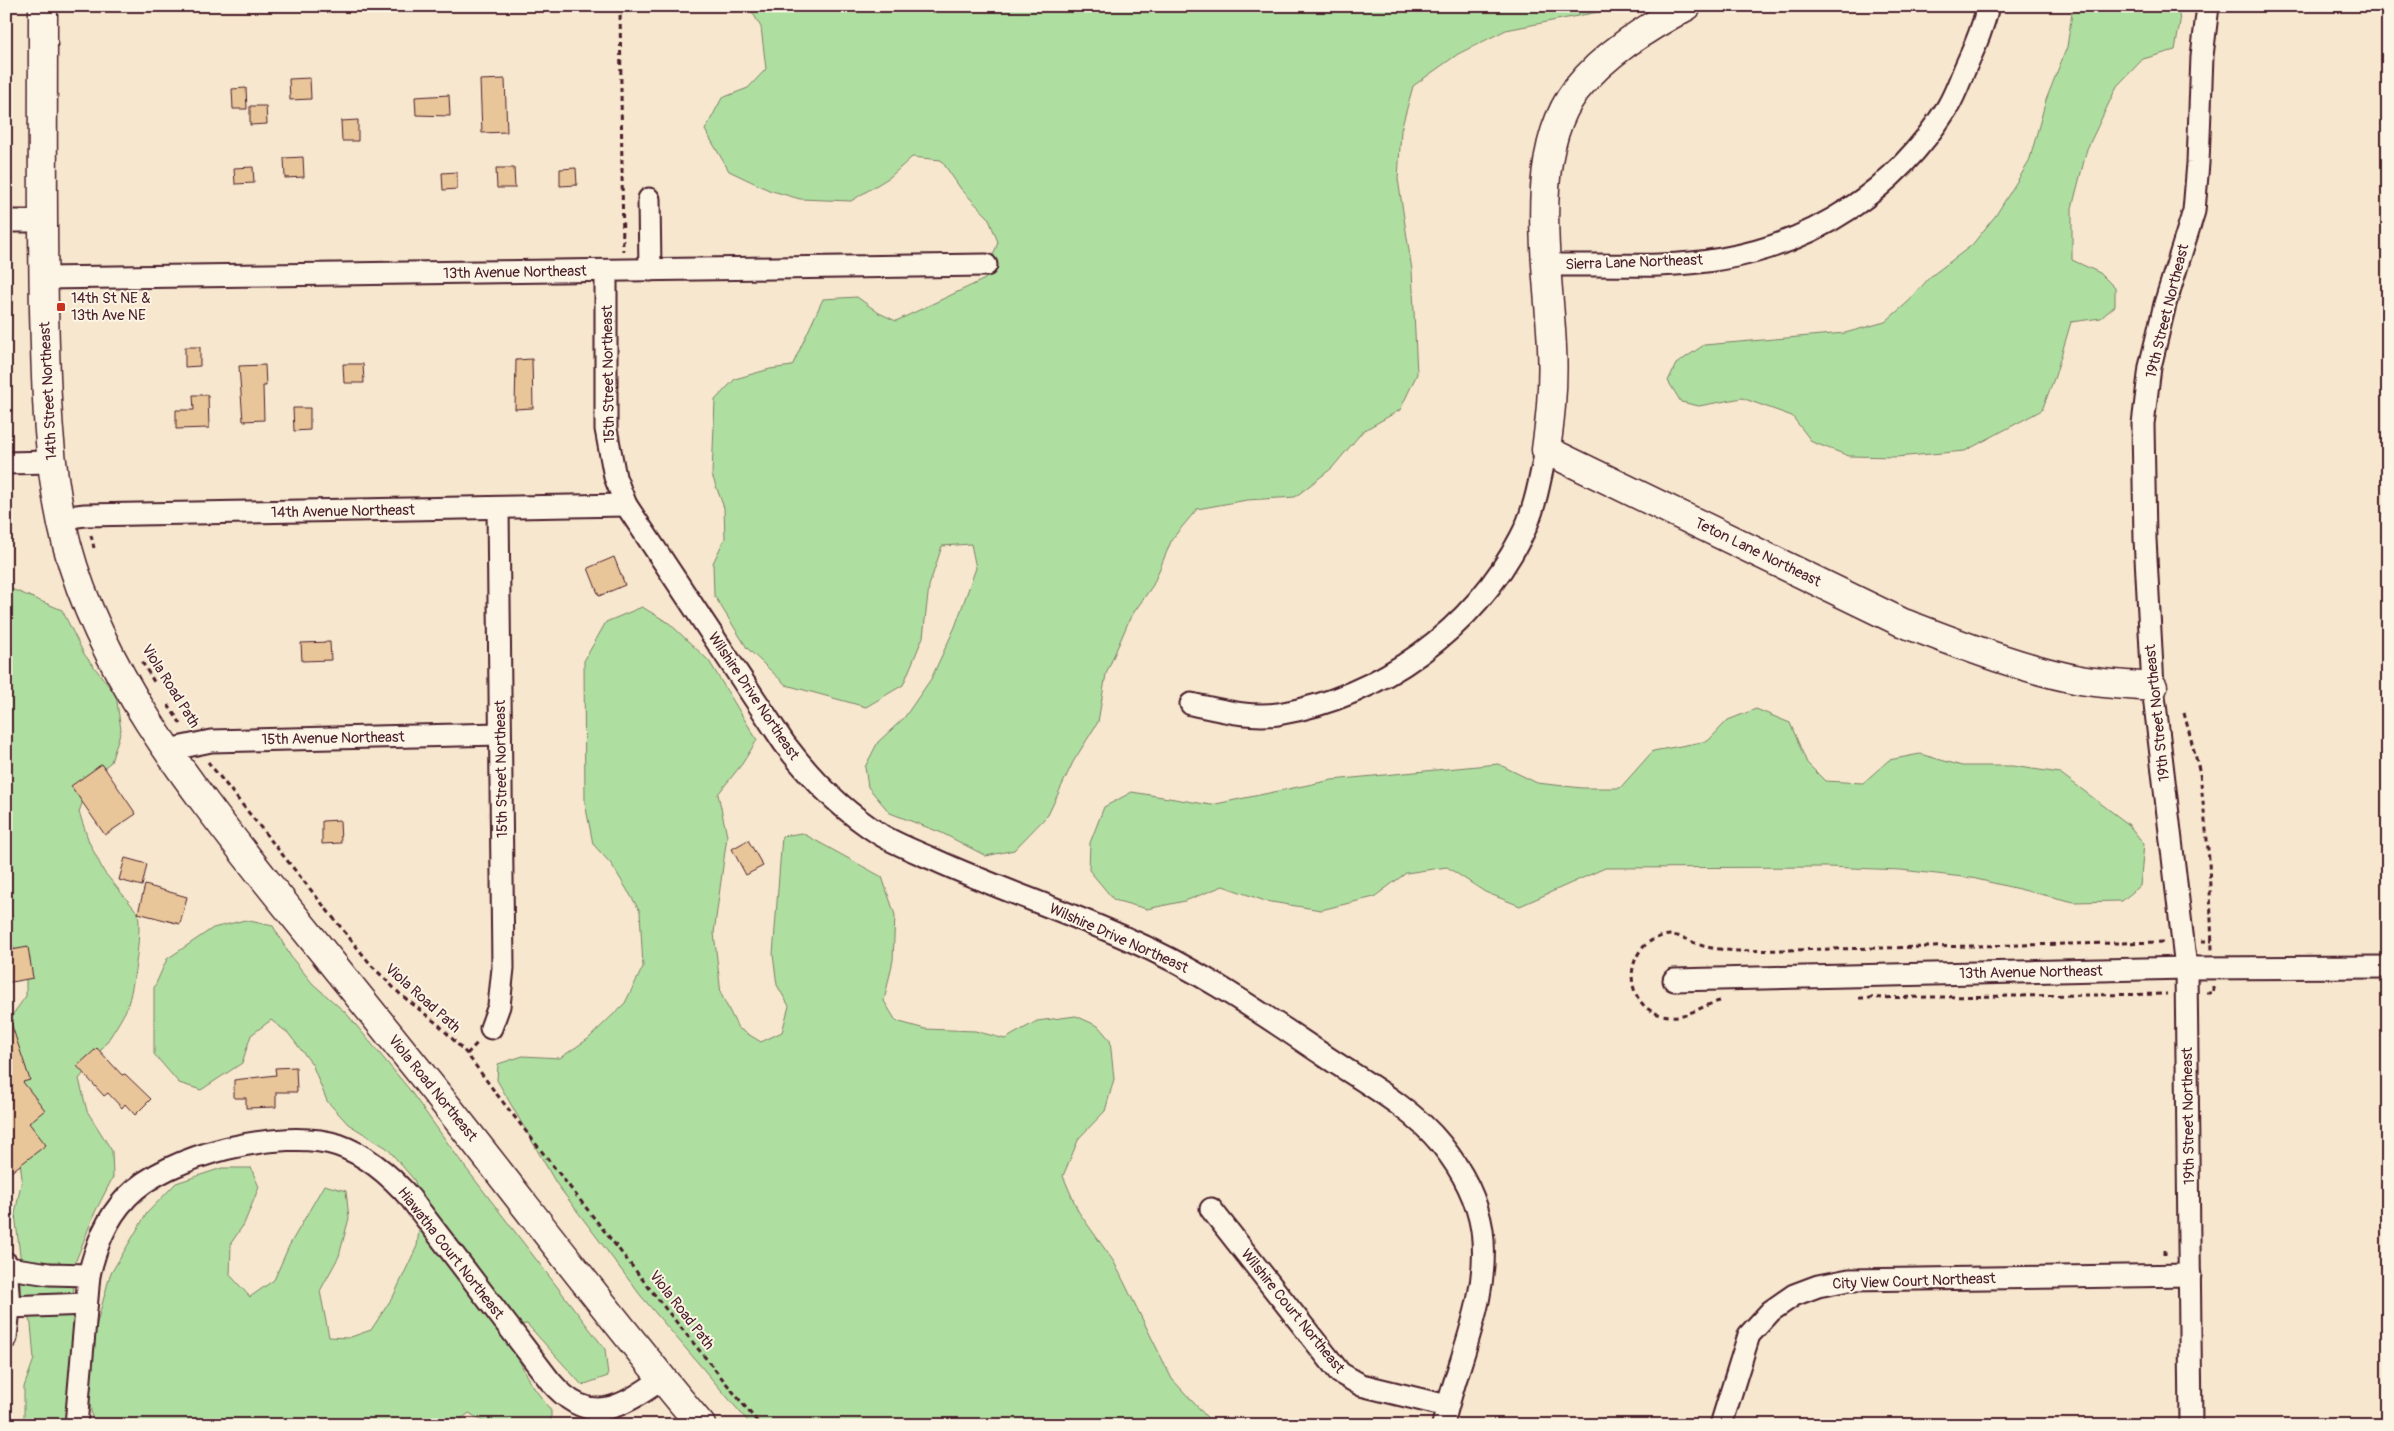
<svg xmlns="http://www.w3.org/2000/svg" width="2394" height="1431" viewBox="0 0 2394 1431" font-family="Pangolin,sans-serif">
	<rect width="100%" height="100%" fill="#f6e7ce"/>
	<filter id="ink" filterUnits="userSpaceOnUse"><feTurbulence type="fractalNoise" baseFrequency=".02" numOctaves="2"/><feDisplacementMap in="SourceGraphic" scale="10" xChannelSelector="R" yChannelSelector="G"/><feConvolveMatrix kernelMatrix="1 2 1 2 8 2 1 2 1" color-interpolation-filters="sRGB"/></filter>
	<g filter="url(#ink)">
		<!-- green -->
		<g fill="#aedfa0" stroke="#7c7f66">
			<polygon points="751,6 1617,6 1608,10 1506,30 1458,54 1413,86 1401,130 1398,179 1412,270 1417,374 1400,410 1363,431 1332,468 1295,497 1247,500 1197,509 1172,539 1153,585 1130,618 1106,674 1098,722 1073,762 1048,815 1014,850 986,856 942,833 890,813 868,787 865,767 878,742 904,718 931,679 955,627 976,568 971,544 942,546 929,586 923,637 903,685 866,707 786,685 747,648 714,595 713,563 725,538 724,508 712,475 715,400 735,379 770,369 792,366 823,299 857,297 879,313 896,321 985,279 998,242 988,217 961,189 941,160 912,157 890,177 851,201 800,199 769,190 729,171 705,130 722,98 748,88 766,69 761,27 751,10"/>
			<polygon points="2073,6 2178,6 2180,22 2175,50 2143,59 2117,86 2087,149 2072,208 2072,260 2100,273 2115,288 2115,306 2101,318 2071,322 2055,376 2042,410 1965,451 1896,457 1849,456 1812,442 1792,416 1742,398 1699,406 1681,402 1668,381 1676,364 1704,345 1845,333 1885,322 1908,302 1930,277 1972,245 1996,215 2029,162 2046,100 2067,47"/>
			<path d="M6,589L14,590L62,610L84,654L116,695L121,730L111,762L91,778L79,812L89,842L104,872L138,913C142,930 133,997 125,1012C112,1036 96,1058 79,1079L87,1111L112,1151L113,1177L95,1212L75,1263L73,1299L84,1352L81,1425H26L24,1420V1387L34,1359L31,1324L20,1300V1255L15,1214L22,1179L7,1044L13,1014L26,996V969L6,934Z"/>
			<polygon points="642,607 669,623 709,661 757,740 742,764 718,794 727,836 714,933 721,994 738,1028 761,1042 782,1032 789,1006 777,985 773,955 782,836 802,833 882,877 895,915 893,960 884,1001 896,1021 925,1029 975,1031 1005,1039 1037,1021 1076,1016 1098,1026 1110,1040 1114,1079 1105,1111 1079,1138 1063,1176 1078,1211 1114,1262 1172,1379 1214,1425 751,1425 641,1296 556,1183 497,1080 498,1064 523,1056 560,1058 588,1039 625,1003 643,967 640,911 612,865 593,844 585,803 584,661 606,622"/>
			<polygon points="1756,709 1790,723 1807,763 1825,781 1863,783 1889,760 1920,754 1962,766 2012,766 2060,773 2128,824 2144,844 2140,886 2122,901 2074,902 1972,878 1901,870 1827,867 1605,868 1520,906 1485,892 1447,867 1406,873 1374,897 1321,910 1265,901 1223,886 1185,901 1147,909 1114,900 1089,870 1090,843 1104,807 1132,792 1211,805 1332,780 1498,764 1537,783 1582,788 1620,788 1653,751 1708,741 1728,720"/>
			<polygon points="245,920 273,926 291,957 313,984 346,1013 409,1089 462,1163 605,1349 608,1376 582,1385 527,1324 503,1326 529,1381 551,1411 551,1425 489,1425 469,1413 454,1425 93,1425 88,1389 90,1349 110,1275 147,1213 176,1183 222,1168 251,1168 259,1187 244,1224 231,1243 230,1275 250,1297 274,1280 289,1246 324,1185 346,1191 349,1218 339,1256 320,1291 329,1337 348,1338 371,1330 394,1295 417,1246 420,1222 415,1181 387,1148 348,1124 327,1101 312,1064 288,1033 271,1020 251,1035 242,1063 201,1090 179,1083 154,1054 154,988 167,959 213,928"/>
		</g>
		<!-- building -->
		<g fill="#e9c59a" stroke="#4a1f2b">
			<polygon points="310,78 311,99 290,100 289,79"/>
			<polygon points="505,79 507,132 482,133 480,80"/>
			<polygon points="246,88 247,109 233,109 232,89"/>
			<polygon points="449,95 450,116 416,115 415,97"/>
			<polygon points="250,106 266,106 267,124 250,125"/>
			<polygon points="358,120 358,141 342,141 341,121"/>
			<polygon points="303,157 304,177 285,178 284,158"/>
			<polygon points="253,167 254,183 235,184 234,168"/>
			<polygon points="496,168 514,168 515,188 497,188"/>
			<polygon points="576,168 577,185 560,186 560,169"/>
			<polygon points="457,172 457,189 443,190 442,173"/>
			<polygon points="185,347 200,347 200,366 185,367"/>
			<polygon points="532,359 533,408 515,409 516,360"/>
			<polygon points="343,364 363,364 364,383 344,383"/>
			<polygon points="265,365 266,386 263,386 264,420 243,421 239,366"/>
			<polygon points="193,395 208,395 209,428 176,429 176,410 194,410"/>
			<polygon points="293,408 310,408 310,430 294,431"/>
			<polygon points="614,557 625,585 599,596 588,568"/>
			<polygon points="330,642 331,660 302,661 301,643"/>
			<polygon points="102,764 136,814 105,835 71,786"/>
			<polygon points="340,820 341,843 322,844 322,821"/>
			<polygon points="748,840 763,866 746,875 732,849"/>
			<polygon points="125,858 147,864 142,886 119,880"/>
			<polygon points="145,885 187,897 180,924 138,913"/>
			<polygon points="28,947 33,978 6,983 6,951"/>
			<polygon points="6,1017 9,1017 30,1080 23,1082 45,1110 29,1123 46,1145 6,1176"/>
			<polygon points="97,1048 122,1075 125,1074 151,1099 135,1115 125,1104 122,1108 108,1093 104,1096 77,1066"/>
			<polygon points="296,1067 297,1092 276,1092 276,1107 246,1108 246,1098 234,1098 234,1080 276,1075 275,1068"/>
		</g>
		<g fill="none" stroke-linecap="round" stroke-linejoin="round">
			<defs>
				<g id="minor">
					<polyline points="649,199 650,270"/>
					<polyline points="6,221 43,221"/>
					<path d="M1547,265C1604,264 1664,269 1721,259C1816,243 1895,190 1947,108C1955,95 1960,80 1966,66C1975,47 1983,27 1988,6"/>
					<path d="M606,271V429L615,477L626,505L784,743C811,779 843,811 881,835C898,845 917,852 935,860C999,889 1066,911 1130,940C1200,970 1262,1014 1325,1056C1364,1082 1411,1107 1441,1144C1461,1169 1477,1198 1482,1230C1491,1297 1457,1361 1443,1425"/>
					<polyline points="43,278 986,265"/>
					<polyline points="6,463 51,462"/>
					<polyline points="61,518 85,515 626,505"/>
					<path d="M1191,704C1220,710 1248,718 1278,714C1380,697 1474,629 1521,537C1535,511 1540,479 1546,450"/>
					<polyline points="168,750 211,741 500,734"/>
					<polyline points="1674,980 2186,968 2388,967"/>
					<polyline points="491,1028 499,1006 503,968 498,508"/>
					<polyline points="1211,1209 1340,1373 1361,1385 1447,1406"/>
					<polyline points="6,1263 9,1307 6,1338"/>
					<polyline points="8,1268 49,1274 89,1275"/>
					<polyline points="9,1307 86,1304"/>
					<path d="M76,1425L89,1275C96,1246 106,1219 127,1197C166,1155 283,1127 338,1145C367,1155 391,1176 411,1199L550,1381C590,1428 620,1408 662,1379"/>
					<polyline points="1721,1425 1749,1335 1771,1311 1794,1295 1818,1286 1849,1280 2190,1275"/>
					<polyline points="2191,1425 2186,968 2153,687 2145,539 2143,424 2150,367 2165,304 2194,211 2198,163 2202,56 2208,6"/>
				</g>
				<path id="tertiary" d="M1687,6C1648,27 1604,54 1576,90C1526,156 1549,270 1552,348C1554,384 1551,415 1546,450L1901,622C1959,644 2019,668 2080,680C2104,684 2129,685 2153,687"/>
				<path id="secondary" d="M43,6C43,107 42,208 44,309C46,388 47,468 67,545C101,672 186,780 266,881C314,941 362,1000 410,1060C508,1181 600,1306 701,1425"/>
			</defs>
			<!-- minor casing -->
			<use href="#minor" stroke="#4a1f2b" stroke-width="25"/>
			<!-- tertiary casing -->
			<use href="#tertiary" stroke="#4a1f2b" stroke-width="31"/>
			<!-- secondary casing -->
			<use href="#secondary" stroke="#4a1f2b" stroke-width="31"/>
			<!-- path -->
			<g stroke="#4a1f2b" stroke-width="3" stroke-dasharray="5 4" stroke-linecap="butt">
				<polyline points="620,6 623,251"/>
				<polyline points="91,535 94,548"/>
				<polyline points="142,662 156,685"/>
				<polyline points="168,705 183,727"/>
				<polyline points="2184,713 2200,773 2209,859 2212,950"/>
				<polyline points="208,762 372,966 400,994 440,1026 467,1054 495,1092 665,1308 760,1425"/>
				<polyline points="2201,941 2212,941"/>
				<polyline points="2206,993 2213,993 2213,986"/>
				<polyline points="1859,998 2167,994"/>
				<path d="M1720,1001C1703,1005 1687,1018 1669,1016C1622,1013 1620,946 1663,936C1679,932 1689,942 1703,946C1714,949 1727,950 1738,951L2164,942"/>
				<polyline points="467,1054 479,1041"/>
				<polyline points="2165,1255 2165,1247"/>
			</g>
			<!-- minor -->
			<use href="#minor" stroke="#fcf5e5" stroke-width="21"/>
			<!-- tertiary -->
			<use href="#tertiary" stroke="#fcf5e5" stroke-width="28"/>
			<!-- secondary -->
			<use href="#secondary" stroke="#fcf5e5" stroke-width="28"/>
		</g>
	</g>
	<!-- markers -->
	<rect fill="#c8321e" stroke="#fcf5e5" stroke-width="2" x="56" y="302" width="10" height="10" rx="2.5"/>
	<g text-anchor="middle" stroke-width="4" stroke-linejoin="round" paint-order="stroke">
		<!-- street labels -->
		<g font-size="15" fill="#4a1f2b" stroke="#fcf5e5">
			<text transform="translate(1634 262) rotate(-2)" y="5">Sierra Lane Northeast</text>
			<text transform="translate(515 272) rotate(-1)" y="5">13th Avenue Northeast</text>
			<text transform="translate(2167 311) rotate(-76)" y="5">19th Street Northeast</text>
			<text transform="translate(608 374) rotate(-91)" y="5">15th Street Northeast</text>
			<text transform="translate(48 391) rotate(-93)" y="5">14th Street Northeast</text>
			<text transform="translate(343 511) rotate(-1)" y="5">14th Avenue Northeast</text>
			<text transform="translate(1758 552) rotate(26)" y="5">Teton Lane Northeast</text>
			<text transform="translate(171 686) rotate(58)" y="5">Viola Road Path</text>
			<text transform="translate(754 696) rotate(56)" y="5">Wilshire Drive Northeast</text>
			<text transform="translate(2157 713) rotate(-96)" y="5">19th Street Northeast</text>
			<text transform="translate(333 738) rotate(-1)" y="5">15th Avenue Northeast</text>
			<text transform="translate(501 769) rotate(-91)" y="5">15th Street Northeast</text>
			<text transform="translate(1119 938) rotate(24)" y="5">Wilshire Drive Northeast</text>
			<text transform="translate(2031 972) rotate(-1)" y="5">13th Avenue Northeast</text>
			<text transform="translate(423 998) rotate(42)" y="5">Viola Road Path</text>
			<text transform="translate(433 1088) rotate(51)" y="5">Viola Road Northeast</text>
			<text transform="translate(2188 1116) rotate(-91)" y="5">19th Street Northeast</text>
			<text transform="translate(451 1253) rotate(52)" y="5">Hiawatha Court Northeast</text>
			<text transform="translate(1914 1281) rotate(-2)" y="5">City View Court Northeast</text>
			<text transform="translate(682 1310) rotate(52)" y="5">Viola Road Path</text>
			<text transform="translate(1293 1311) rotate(51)" y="5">Wilshire Court Northeast</text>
		</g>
		<!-- poi labels -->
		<g font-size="15" fill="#4a1f2b" stroke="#fcf5e5" text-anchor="start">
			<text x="71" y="303">14th St NE &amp;<tspan x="71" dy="17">13th Ave NE</tspan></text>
		</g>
	</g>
	<!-- margin -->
	<rect width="2394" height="1431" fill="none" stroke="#fcf5e5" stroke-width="25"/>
	<rect x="12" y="12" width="2369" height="1406" fill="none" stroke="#4a1f2b" stroke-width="2" filter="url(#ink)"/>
</svg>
